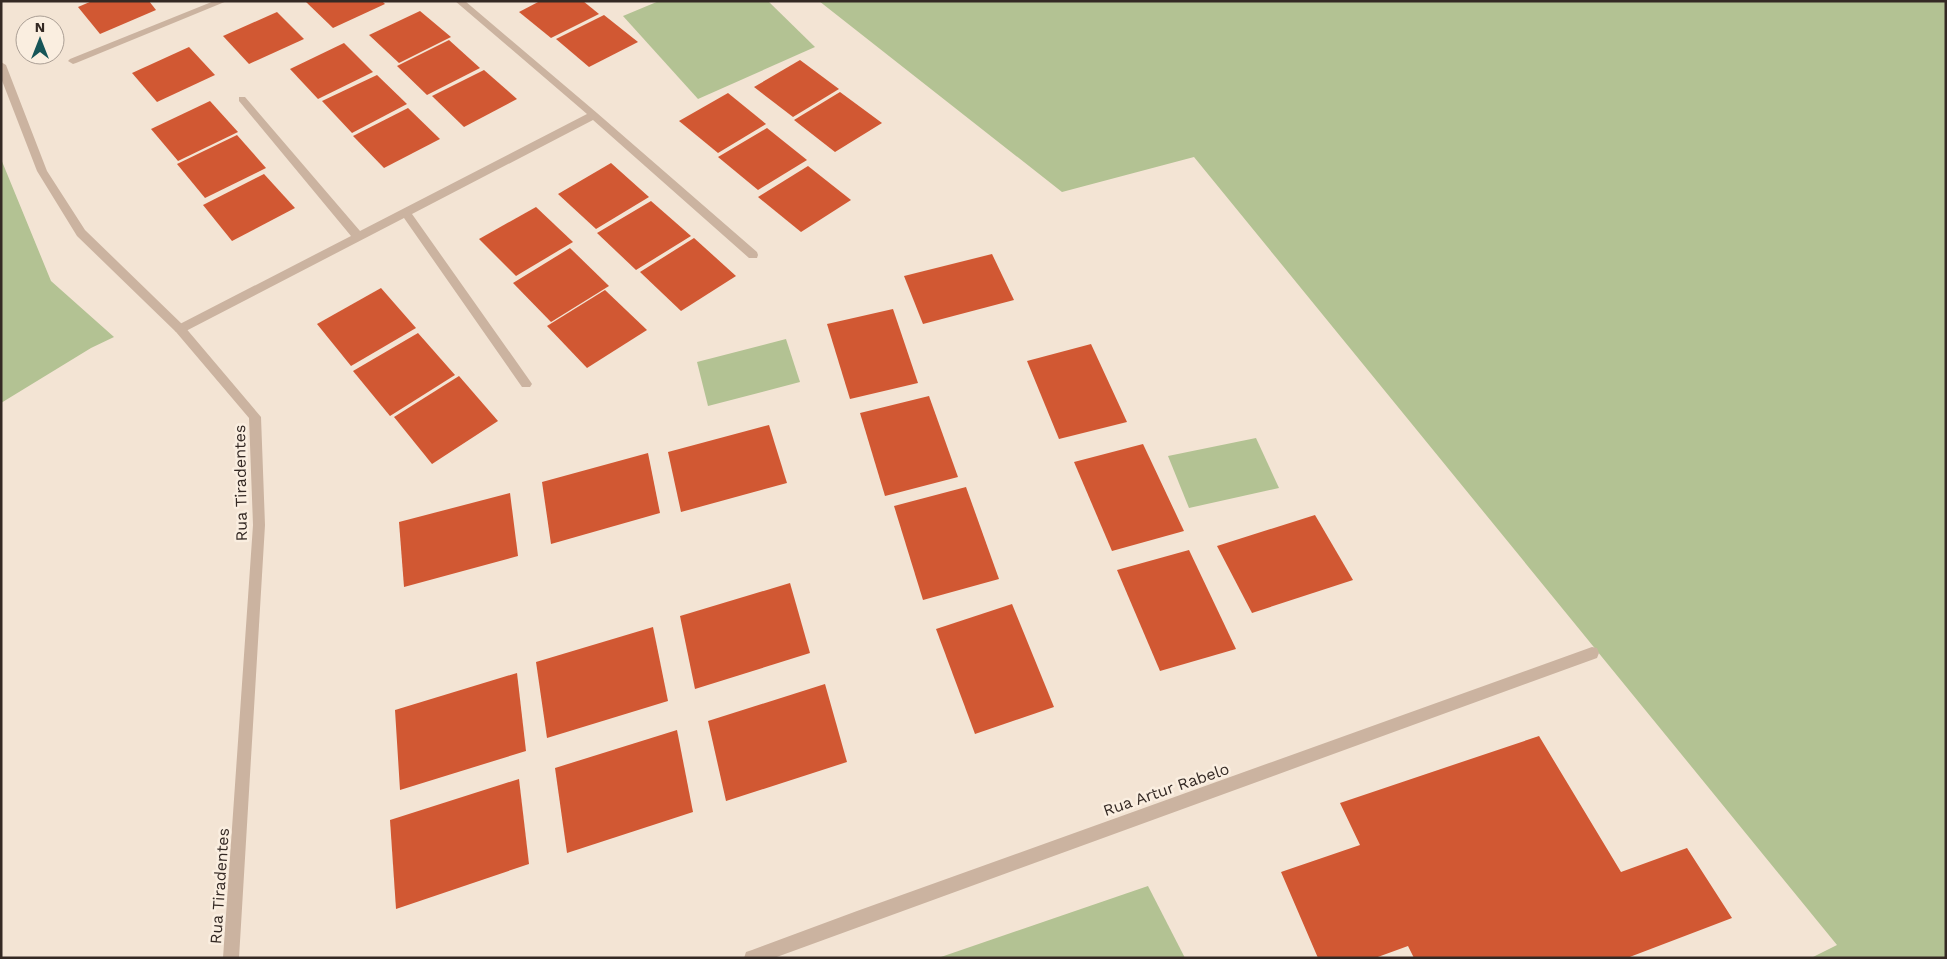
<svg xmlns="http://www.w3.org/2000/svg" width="1947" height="959" viewBox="0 0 1947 959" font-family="'Work Sans',sans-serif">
	<rect width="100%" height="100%" fill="#f3e4d4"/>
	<!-- green -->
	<g fill="#b3c293">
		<polygon points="659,1 768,1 815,47 698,99 623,16"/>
		<polygon points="819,1 1946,1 1946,958 1811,958 1837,945 1194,157 1062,192"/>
		<polygon points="1,159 51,281 114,337 91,348 1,403"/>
		<polygon points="786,339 800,382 708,406 697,362"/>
		<polygon points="1256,438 1279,488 1189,508 1168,456"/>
		<polygon points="1148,886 1185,958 938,958"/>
	</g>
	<!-- building -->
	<g fill="#d15833">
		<polygon points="92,1 149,1 156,10 100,34 78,7"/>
		<polygon points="382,1 385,4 333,28 306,2"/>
		<polygon points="540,1 583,1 599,14 551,38 519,12"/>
		<polygon points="420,11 451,37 399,63 369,35"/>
		<polygon points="277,12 304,39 249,64 223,36"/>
		<polygon points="604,15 638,42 589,67 556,39"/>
		<polygon points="449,40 480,68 427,95 397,66"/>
		<polygon points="344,43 373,72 318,99 290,69"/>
		<polygon points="189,47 215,75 157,102 132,73"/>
		<polygon points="800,60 839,89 793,117 754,87"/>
		<polygon points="484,70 517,99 464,127 432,96"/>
		<polygon points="377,75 407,104 352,133 322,101"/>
		<polygon points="840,92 882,123 835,152 794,120"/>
		<polygon points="728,93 766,124 718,153 679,121"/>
		<polygon points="210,101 238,132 178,161 151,129"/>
		<polygon points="408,108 440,139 384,168 353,136"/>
		<polygon points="767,128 807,160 758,190 718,157"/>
		<polygon points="237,135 266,168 205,198 177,164"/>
		<polygon points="611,163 649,197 596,229 558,194"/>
		<polygon points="808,166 851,200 801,232 758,197"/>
		<polygon points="264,174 295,208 232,241 203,205"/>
		<polygon points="651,201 691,236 636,270 597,233"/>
		<polygon points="536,207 573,242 516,276 479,239"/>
		<polygon points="694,238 736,276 681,311 640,272"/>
		<polygon points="570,248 609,286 551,322 513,283"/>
		<polygon points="992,254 1014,300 923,324 904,276"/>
		<polygon points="381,288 416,328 351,366 317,324"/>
		<polygon points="605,290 647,330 587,368 547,326"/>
		<polygon points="893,309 918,383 850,399 827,324"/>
		<polygon points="418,333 455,375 390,416 353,371"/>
		<polygon points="1091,344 1127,422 1059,439 1027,361"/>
		<polygon points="459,376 498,421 432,464 394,417"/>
		<polygon points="929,396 958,477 885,496 860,413"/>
		<polygon points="769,425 787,483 681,512 668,452"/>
		<polygon points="1143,444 1184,531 1112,551 1074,462"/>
		<polygon points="648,453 660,513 551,544 542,482"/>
		<polygon points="966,487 999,579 923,600 894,506"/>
		<polygon points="510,493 518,556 404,587 399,522"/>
		<polygon points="1315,515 1353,580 1252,613 1217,546"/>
		<polygon points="1189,550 1236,649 1160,671 1117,570"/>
		<polygon points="790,583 810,653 695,689 680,616"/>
		<polygon points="1012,604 1054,707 975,734 936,629"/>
		<polygon points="653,627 668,701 547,738 536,662"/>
		<polygon points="517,673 526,751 400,790 395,710"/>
		<polygon points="825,684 847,762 726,801 708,721"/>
		<polygon points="677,730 693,812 567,853 555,768"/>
		<polygon points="1539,736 1621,872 1687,848 1732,918 1627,958 1414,958 1408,946 1375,958 1318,958 1281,872 1360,845 1340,803"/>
		<polygon points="519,779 529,864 396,909 390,820"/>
	</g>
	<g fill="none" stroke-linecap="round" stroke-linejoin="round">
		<!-- lane -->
		<g fill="#cbb3a0" fill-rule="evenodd">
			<polygon points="214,1 227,1 76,63 73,64 68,61 70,59"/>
			<polygon points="455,1 465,1 597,113 757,252 758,255 757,258 749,258 593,120 412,214 530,381 532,384 530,387 522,387 404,218 184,332 176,332 174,329 176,326 351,236 239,101 239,97 245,97 360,231 587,114"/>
		</g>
		<!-- street -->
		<g fill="#cbb3a0" fill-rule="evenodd">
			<polygon points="1,62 6,65 47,171 85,230 184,326 261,417 265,525 239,958 223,958 253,525 249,418 176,332 77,236 37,171 1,78"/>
			<polygon points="1592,647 1597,648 1599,653 1597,658 1487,698 774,958 744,958 746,952 752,950 857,911"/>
		</g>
	</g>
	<g text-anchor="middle" stroke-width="5" stroke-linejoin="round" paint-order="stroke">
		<!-- street labels -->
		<g font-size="16" fill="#342924" stroke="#faeee0">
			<text transform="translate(240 483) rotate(-91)" y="6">Rua Tiradentes</text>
			<text transform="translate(1166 789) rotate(-19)" y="6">Rua Artur Rabelo</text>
			<text transform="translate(219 886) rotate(-86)" y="6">Rua Tiradentes</text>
		</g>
	</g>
	<!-- border -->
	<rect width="1947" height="959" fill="none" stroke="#342924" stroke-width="5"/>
	<!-- north arrow -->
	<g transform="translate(40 40)"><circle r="24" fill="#faeee0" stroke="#ab9f95"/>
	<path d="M0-4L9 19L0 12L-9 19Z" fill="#165558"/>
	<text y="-8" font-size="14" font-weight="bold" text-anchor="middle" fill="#342924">N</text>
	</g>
</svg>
